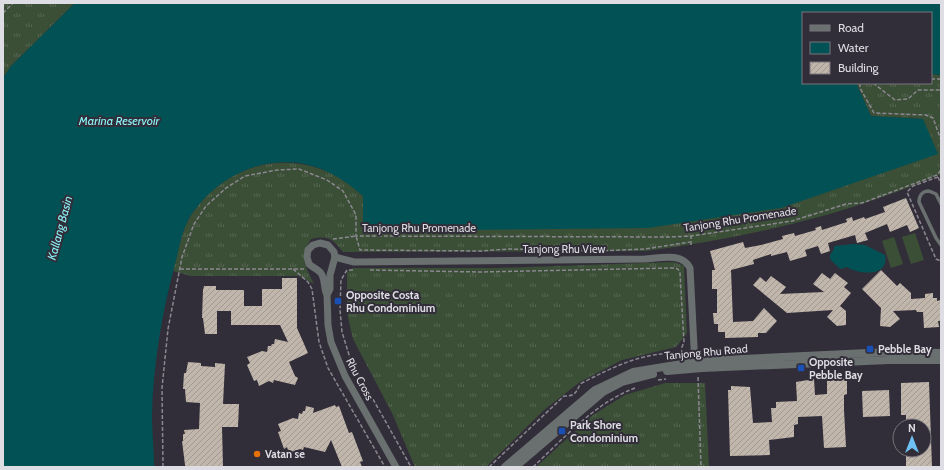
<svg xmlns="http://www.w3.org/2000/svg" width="944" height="470" viewBox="0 0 944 470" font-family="Cabin,sans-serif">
	<defs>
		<pattern id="grass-tufts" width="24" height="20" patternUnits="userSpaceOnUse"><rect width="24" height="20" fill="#3b4e36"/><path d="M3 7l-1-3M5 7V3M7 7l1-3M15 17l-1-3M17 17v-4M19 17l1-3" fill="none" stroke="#576753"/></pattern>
		<pattern id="building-hatch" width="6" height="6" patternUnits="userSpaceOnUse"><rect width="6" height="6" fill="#c1b6ab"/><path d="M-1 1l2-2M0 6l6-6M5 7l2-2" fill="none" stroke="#a29991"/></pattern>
	</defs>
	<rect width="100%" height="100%" fill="#322e39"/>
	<!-- grass -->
	<g fill="url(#grass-tufts)">
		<polygon points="3,3 75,3 11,66 3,78"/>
		<path d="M931,74L941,75V179L939,175C846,215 747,238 646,251L343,252C332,239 329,235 311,239C299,259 305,265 314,284L299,276H191L173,271C178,253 181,231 191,215C226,163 287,148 341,178C349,182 356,190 363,196V231L923,119L871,116L856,83H931Z"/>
		<polygon points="674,262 684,266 687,333 676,347 622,360 580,382 544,410 486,467 415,467 392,413 353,339 347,313 347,272 353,268 497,268"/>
		<polygon points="665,383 705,383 709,467 536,467 593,415 625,395"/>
	</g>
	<!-- pitch -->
	<g fill="#3b4e36">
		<polygon points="915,233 924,260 911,264 902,237"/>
		<polygon points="894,237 903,264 891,268 882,241"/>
	</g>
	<!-- water -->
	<g fill="#025255">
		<path d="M75,3H941V75L931,74V13H803V83H856L871,116L923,119L938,154L781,208L648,228L363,231V196C335,171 305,157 266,164C235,170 209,189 191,215C182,229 179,249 175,264C162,313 153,364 152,416C152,433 154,450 154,467H3V78L11,66Z"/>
		<path d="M854,244L865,245L885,255C890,277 859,275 847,267L840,269L830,259V255L834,249V246Z"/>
	</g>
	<!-- building -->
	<g fill="url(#building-hatch)">
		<polygon points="906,198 919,228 910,232 907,225 890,232 887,224 865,233 868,240 857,243 855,235 828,243 830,251 821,254 818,246 805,250 807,256 790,261 787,252 771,256 771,254 753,260 754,264 731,270 733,322 753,321 764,308 777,321 766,333 758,333 758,337 725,338 725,332 718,332 718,324 714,324 713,313 717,313 717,289 712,289 712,270 715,270 710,251 743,242 745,248 761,245 783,239 782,236 794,233 795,236 816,230 815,228 821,226 822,230 847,222 846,219 852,217 853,221 864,217 865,219 885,212 883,207"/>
		<polygon points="881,270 897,286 900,283 911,293 911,299 925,298 925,294 933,293 933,298 937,298 937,301 941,300 941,321 938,321 939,327 924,328 923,312 917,312 916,310 893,311 900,319 890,327 880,326 881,308 862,289"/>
		<polygon points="822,273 830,279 835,273 848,283 844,287 851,293 840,306 846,311 846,325 837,326 827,317 833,310 787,313 753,285 760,277 766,282 771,276 786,287 780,294 824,292 813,284"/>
		<polygon points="282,278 297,278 297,328 308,353 289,362 295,376 298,378 295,385 274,380 273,383 269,381 259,386 257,380 254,381 247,365 250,363 247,357 262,351 267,352 268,346 271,346 272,344 274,344 275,339 288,342 280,325 231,325 231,311 217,311 217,334 205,334 203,318 202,318 203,290 204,286 216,286 216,290 244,290 244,306 262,306 262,289 282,289"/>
		<polygon points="188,362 201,363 201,366 215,367 215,363 225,364 223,404 239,404 238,427 222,427 223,467 186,467 185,465 182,441 183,441 183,434 185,434 184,430 199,429 200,403 186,402 185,389 183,389 184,373 186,373"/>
		<polygon points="847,378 847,394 844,395 844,410 846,447 824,448 822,416 798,417 798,424 794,425 794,437 769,440 770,455 730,456 728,390 731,390 731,386 750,387 753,423 772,422 771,408 776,408 776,402 797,401 796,382 814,379 815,395 827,394 827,379"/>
		<polygon points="929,382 932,467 906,467 906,450 924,450 924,426 906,426 906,415 901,415 901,383"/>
		<polygon points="889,390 890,416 863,417 862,391"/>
		<polygon points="335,405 336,407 339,406 349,433 352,432 363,461 360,462 362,467 342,467 331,440 325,452 304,447 303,450 300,449 289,453 287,447 284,449 278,432 281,431 278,424 293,418 298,419 299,413 302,414 303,411 305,411 306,406 314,408 313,413"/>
	</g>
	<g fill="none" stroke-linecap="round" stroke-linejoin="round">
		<!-- path -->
		<g stroke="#8a8790" stroke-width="1.5" stroke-dasharray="4 2" stroke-linecap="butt">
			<polyline points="3,13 13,3"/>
			<polyline points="931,79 941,79"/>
			<polyline points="860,83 860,88 874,113 926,115 933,118 941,140"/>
			<polyline points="873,83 895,100 908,99 918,90 941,90"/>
			<polyline points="938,177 913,186 907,192 936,259 941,261"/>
			<polyline points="938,177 941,184"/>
			<polyline points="333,239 356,236 360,250 481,251 508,249 597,251 645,249 690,242"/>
			<polyline points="691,245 691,236"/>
			<polyline points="180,269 304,269"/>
			<polyline points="293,269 308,282 312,289 319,342 328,368 385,467"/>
			<polyline points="353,270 347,270 341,280 340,310 342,332 350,358 411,467"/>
			<polyline points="370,270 479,272 673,268 678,269 680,273 684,342 680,352"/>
			<polyline points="698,377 701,467"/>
			<polyline points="658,380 666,379"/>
			<polyline points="163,467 162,388 168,329 182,257 194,224 206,206 226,188 245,176 277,170 299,169 327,180 343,191 356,215 356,236 669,237 691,236 792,221 846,204 862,203 937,175 941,170"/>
			<path d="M489,467L564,396C574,396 576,394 580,384C617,365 644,351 688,353"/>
			<path d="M533,467C564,438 595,403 635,388"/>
		</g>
		<!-- service -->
		<path stroke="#69706f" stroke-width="3.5" d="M941,204L936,194L929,191C922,191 919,196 919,202L936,238L941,245"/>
		<!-- minor -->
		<g stroke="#69706f" stroke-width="7">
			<path d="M335,257L354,262L645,259C660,258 682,252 690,268L695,366"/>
			<path d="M327,295C323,288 326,278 320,272C317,269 312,267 309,264L307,257L308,250L313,245L320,243L328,245L334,252L335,257L330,275V289L327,295L328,325L331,342L345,376L396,467"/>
		</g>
		<!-- tertiary -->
		<g stroke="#69706f" stroke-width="8">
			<polyline points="667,371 702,368 889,360 941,360"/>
			<polyline points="505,467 595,390 633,372 700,361 889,352 941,353"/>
			<polyline points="515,467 603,392 622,382 653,374"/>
		</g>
	</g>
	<!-- markers -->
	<g fill="#1a4fb4" stroke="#322e39" stroke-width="1.5">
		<rect x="334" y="297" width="8" height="8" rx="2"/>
		<rect x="866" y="345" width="8" height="8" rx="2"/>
		<rect x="797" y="364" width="8" height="8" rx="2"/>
		<rect x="558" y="427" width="8" height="8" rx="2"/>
	</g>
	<circle fill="#e8710a" stroke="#322e39" stroke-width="1.5" cx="257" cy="454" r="4"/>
	<g text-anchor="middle" stroke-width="4" stroke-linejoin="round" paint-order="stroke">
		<!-- street labels -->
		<g font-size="11" fill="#dfdde4" stroke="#322e39">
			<text transform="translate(740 219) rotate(-9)" y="4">Tanjong Rhu Promenade</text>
			<text x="419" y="232">Tanjong Rhu Promenade</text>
			<text x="564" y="253">Tanjong Rhu View</text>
			<text transform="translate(706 352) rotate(-5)" y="4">Tanjong Rhu Road</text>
			<text transform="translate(360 379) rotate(62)" y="4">Rhu Cross</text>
		</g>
		<!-- poi labels -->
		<g font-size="11" font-weight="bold" fill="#dfdde4" stroke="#322e39" text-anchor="start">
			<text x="346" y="299">Opposite Costa<tspan x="346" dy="13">Rhu Condominium</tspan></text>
			<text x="878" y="353">Pebble Bay</text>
			<text x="809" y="366">Opposite<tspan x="809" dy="13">Pebble Bay</tspan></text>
			<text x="570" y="429">Park Shore<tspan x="570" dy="13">Condominium</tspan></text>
			<text x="265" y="458">Vatan se</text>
		</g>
		<!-- water labels -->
		<g font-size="12" font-style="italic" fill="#8df5f9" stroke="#322e39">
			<text x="119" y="125">Marina Reservoir</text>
			<text transform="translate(60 228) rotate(-75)" y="4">Kallang Basin</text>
		</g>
	</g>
	<!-- border -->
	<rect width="944" height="470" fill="none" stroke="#dfdde4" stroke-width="8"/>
	<!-- legend -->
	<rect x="802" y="12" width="130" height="72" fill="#322e39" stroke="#77747d"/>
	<rect x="810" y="25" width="20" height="6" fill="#69706f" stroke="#77747d"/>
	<text x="838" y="32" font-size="12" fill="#dfdde4">Road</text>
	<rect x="810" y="42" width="20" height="12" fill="#025255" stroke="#77747d"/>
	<text x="838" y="52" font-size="12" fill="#dfdde4">Water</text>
	<rect x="810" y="62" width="20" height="12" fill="url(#building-hatch)" stroke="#77747d"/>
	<text x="838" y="72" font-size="12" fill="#dfdde4">Building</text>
	<!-- north arrow -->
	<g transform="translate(912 438)"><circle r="19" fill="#322e39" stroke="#77747d"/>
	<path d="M0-3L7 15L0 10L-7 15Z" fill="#6ec2f3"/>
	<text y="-6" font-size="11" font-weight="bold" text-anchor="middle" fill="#dfdde4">N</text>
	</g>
</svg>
